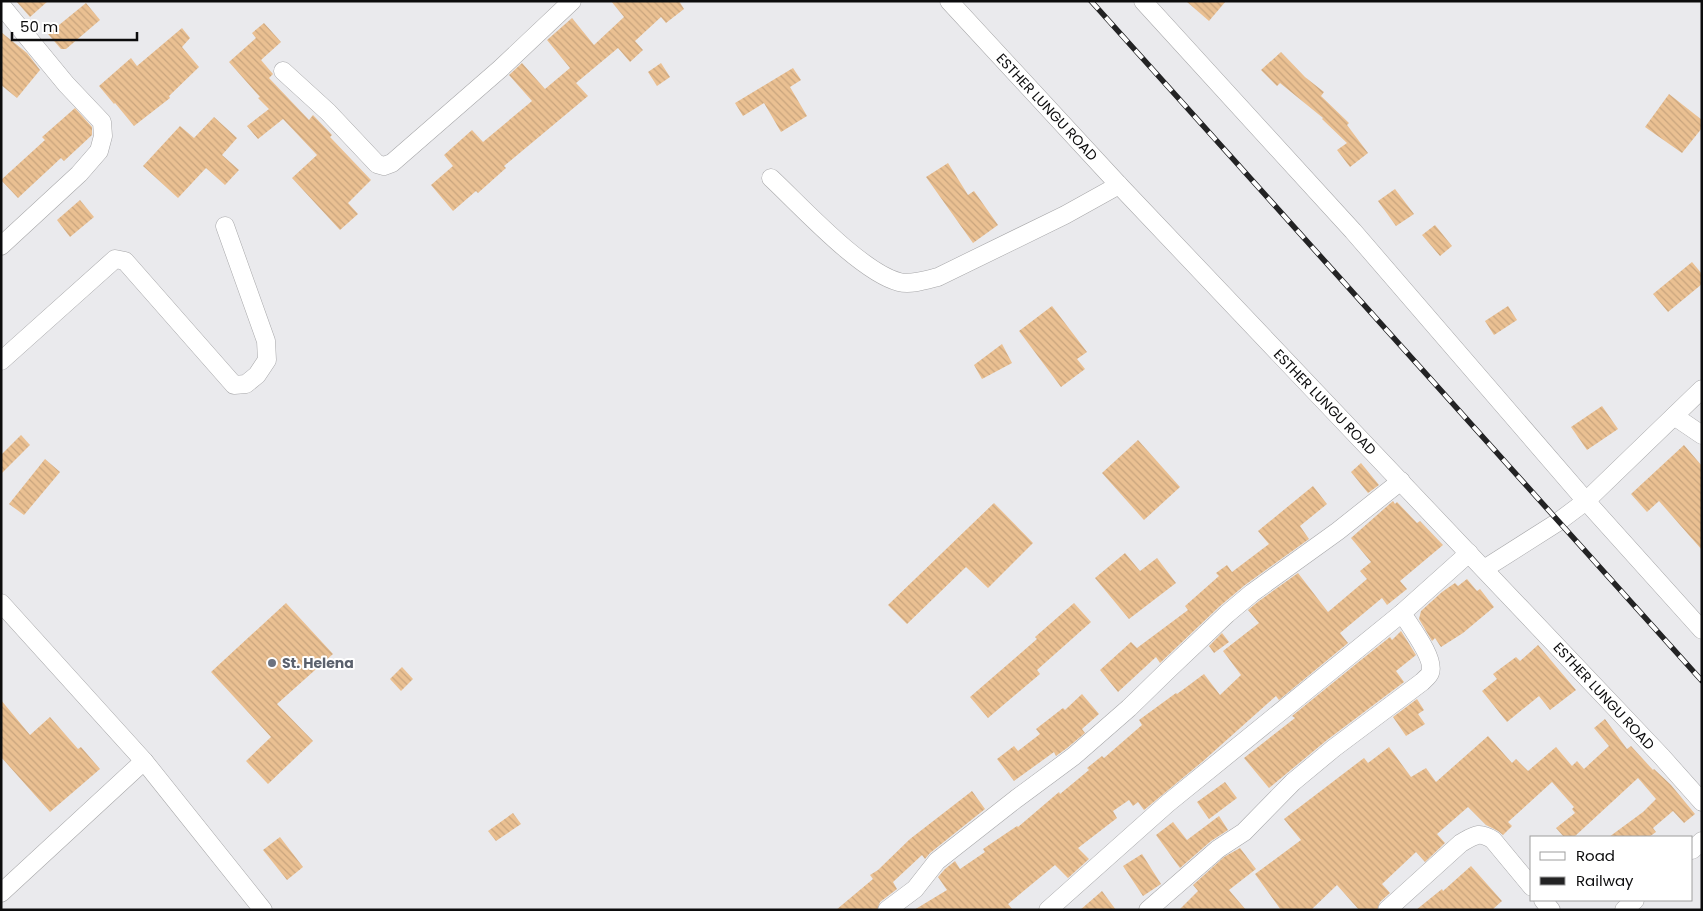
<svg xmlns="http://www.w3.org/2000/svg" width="1703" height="911" viewBox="0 0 1703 911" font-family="Poppins,sans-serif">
	<defs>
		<pattern id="building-back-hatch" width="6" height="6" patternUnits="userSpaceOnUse" patternTransform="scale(1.25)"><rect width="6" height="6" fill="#eac092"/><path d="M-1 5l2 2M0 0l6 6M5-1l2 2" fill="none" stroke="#c8a47d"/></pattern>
	</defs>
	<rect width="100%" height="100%" fill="#eaeaed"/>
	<!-- building -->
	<g fill="url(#building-back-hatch)">
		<polygon points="16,1 48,1 30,17"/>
		<polygon points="611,1 679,1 684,9 666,23 661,17 635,41 643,50 630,62 618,48 576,83 588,96 504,166 506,168 478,193 476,191 453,211 431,185 453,166 444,155 472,130 483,142 532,101 509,75 522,63 545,89 570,68 547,40 572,18 594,45 624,17"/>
		<polygon points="1186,1 1226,1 1209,21"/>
		<polygon points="86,3 100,20 66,49 61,49 48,34"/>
		<polygon points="264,23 281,42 261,60 273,74 269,78 309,120 313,115 332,135 330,137 371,180 348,203 358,214 340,230 292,178 317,155 283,119 258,139 247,126 269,109 258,98 260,97 229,62 256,38 252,33"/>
		<polygon points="182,28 190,38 182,47 199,67 169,96 170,98 134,126 115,103 114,104 99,86 131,58 137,66"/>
		<polygon points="1,32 27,53 40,70 17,98 1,85"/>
		<polygon points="1281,52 1305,77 1324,92 1321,96 1349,123 1347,125 1368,153 1350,167 1337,150 1347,143 1322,119 1323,118 1280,83 1277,86 1261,70"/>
		<polygon points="661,63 670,77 657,86 648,72"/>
		<polygon points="793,68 801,80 790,87 807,116 781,132 764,103 743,116 735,103"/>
		<polygon points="1669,94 1702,120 1702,128 1682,153 1645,127"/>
		<polygon points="75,108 92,127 92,135 64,161 61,158 18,198 1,180 45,140 42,137"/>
		<polygon points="214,117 237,138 222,155 239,170 225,185 206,168 178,198 143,166 180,126 194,138"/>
		<polygon points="948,163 968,195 974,191 998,225 973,243 926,177"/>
		<polygon points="1395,189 1414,214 1396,226 1378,201"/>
		<polygon points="80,200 94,217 70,237 57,220"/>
		<polygon points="1435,225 1452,246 1440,256 1422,235"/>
		<polygon points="1692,262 1702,274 1702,284 1668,312 1653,294"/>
		<polygon points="1052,306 1087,352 1077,359 1085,369 1061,387 1019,331"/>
		<polygon points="1508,306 1517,320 1494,335 1485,321"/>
		<polygon points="1002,344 1012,363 982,379 974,365"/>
		<polygon points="1602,406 1618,429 1587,450 1571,427"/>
		<polygon points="21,435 30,445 1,474 1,455"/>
		<polygon points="1138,440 1180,487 1144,520 1102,473"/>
		<polygon points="1684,445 1702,466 1702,550 1659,501 1647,512 1631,494"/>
		<polygon points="45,459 60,472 24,515 9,504"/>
		<polygon points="1361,463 1379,485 1368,493 1351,472"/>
		<polygon points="1313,486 1327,504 1300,526 1309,539 1245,585 1220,606 1160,663 1156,657 1118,692 1100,670 1131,642 1137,648 1188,610 1185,606 1219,576 1216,573 1227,565 1232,572 1269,544 1258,531"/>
		<polygon points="1393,501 1395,504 1397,502 1417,523 1420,521 1443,545 1400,581 1407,589 1387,605 1382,598 1340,633 1348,643 1279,700 1276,696 1202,762 1144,810 1138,802 1133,806 1129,800 1113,811 1117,818 1078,848 1089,859 1068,878 1055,865 1008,904 1013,910 914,910 947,890 938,877 945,869 955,861 960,869 985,852 983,849 1017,826 1018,827 1059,792 1060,794 1089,770 1087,768 1102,756 1104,758 1142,725 1139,720 1176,693 1177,694 1204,674 1220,695 1241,675 1223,651 1259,623 1248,610 1259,601 1298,573 1328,612 1367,579 1360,571 1371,562 1351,538"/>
		<polygon points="994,503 1033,543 988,588 966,567 907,624 888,605"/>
		<polygon points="1125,553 1140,571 1157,558 1176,583 1129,619 1095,578"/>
		<polygon points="1467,579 1477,591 1480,589 1494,607 1463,633 1441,647 1435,638 1432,641 1419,619 1421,611 1442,592 1455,583 1458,586"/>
		<polygon points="286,603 333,654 277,704 313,741 268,784 246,761 271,737 211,672"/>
		<polygon points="1074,603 1091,622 1037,670 1040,674 988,718 970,697 1037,639 1035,637"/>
		<polygon points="1401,631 1416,655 1396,671 1404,682 1327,740 1269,788 1244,758 1295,718 1292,716 1361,660 1390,637 1392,640"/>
		<polygon points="1222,633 1229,642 1214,653 1209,646"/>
		<polygon points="1538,645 1576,690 1550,710 1539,696 1507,722 1482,691 1497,679 1493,674 1516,657 1520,661"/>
		<polygon points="402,667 413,679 401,691 390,679"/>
		<polygon points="1082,694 1099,714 1082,729 1085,733 1067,748 1056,756 1054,752 1014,781 997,759 1014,746 1018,751 1040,734 1036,729 1063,708 1065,710"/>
		<polygon points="1417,699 1424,710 1418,714 1425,724 1406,736 1393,717"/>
		<polygon points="1,700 30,735 50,717 78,749 81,747 100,769 50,812 1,757"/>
		<polygon points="1605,719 1627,749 1631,746 1653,770 1654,769 1671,785 1695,814 1684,823 1673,811 1653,828 1656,832 1649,837 1609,837 1643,812 1656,799 1638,778 1574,837 1564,837 1556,828 1575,813 1572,809 1574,807 1552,782 1508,822 1512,826 1503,835 1498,831 1486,825 1468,807 1437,834 1445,843 1425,862 1416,852 1382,884 1390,893 1380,902 1377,910 1359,910 1337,885 1311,910 1281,910 1255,874 1301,840 1284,819 1364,758 1368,763 1389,747 1411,777 1426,768 1436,782 1488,736 1512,763 1516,759 1528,771 1556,747 1572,766 1577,761 1584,769 1609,746 1594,728"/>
		<polygon points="1225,782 1237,798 1209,819 1197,802"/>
		<polygon points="972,791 985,809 930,853 925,859 922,855 893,882 897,889 880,902 877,910 836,910 873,879 870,875 878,870 910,839"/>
		<polygon points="513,813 521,824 496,841 488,831"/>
		<polygon points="1219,816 1228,830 1211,841 1180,868 1156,835 1173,822 1187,840"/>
		<polygon points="280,837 303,867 287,880 263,850"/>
		<polygon points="1240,848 1256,869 1229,890 1246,910 1179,910 1198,891 1193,885 1224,857"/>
		<polygon points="1142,854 1161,884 1143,896 1123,866"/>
		<polygon points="1471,866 1502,901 1492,910 1416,910 1442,889 1443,891"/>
		<polygon points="1102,891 1116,910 1080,910"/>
	</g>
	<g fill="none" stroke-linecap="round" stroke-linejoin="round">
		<defs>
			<g id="minor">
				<polyline points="949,1 1119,185 1662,757 1702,802"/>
				<polyline points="1143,1 1353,231 1586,501 1702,630"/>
				<polyline points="1,5 66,84 102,122 103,136 99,151 79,174 1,246"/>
				<polyline points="283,71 328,112 377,164 384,166 392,163 500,69 572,1"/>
				<path d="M771,178C801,206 861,272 899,282C911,285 926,280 938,277L1065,215L1119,185"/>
				<polyline points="1,361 115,259 125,261 234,385 246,384 257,375 267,360 266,341 225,226"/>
				<polyline points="1674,416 1702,435"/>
				<polyline points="1484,569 1558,522 1586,501 1702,389"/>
				<polyline points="1,603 144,761 263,910"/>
				<polyline points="1692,850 1702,841"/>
				<polyline points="1,893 144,761"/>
				<polyline points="1543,900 1551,910"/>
				<polyline points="887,910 915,889 937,861 1016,799 1074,756 1129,708 1168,670 1227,614 1252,593 1338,531 1401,481"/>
				<polyline points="1048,910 1167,804 1402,613 1469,553"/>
				<path d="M1148,910L1218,849L1244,832L1293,782L1334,748L1422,682C1425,679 1429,676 1430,673C1436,659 1409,625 1402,613"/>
				<path d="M1387,910L1461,843C1475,835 1479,831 1493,840L1532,887"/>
				<polyline points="1624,910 1635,900"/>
			</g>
		</defs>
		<!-- minor casing -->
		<use href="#minor" stroke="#a7a7a9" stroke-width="19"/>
		<!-- minor -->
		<use href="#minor" stroke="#fff" stroke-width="18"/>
		<defs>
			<polyline id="rail" points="1091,1 1702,681"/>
		</defs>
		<!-- rail casing -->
		<use href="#rail" stroke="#232324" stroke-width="5.5"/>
		<!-- rail -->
		<use href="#rail" stroke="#fff" stroke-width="4" stroke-dasharray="11" stroke-linecap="butt"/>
	</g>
	<!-- markers -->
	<circle fill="#6b7280" stroke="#fff" stroke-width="2" cx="272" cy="663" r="5"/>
	<g text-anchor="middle" stroke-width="4" stroke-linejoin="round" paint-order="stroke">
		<!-- street labels -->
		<g font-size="14" fill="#0c0c0d" stroke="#fff">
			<text transform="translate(1047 107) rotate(47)" y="5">ESTHER LUNGU ROAD</text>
			<text transform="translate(1325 402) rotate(46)" y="5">ESTHER LUNGU ROAD</text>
			<text transform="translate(1604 696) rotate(47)" y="5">ESTHER LUNGU ROAD</text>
		</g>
		<!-- worship labels -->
		<g font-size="14" font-weight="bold" fill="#5b616d" stroke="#fff" text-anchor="start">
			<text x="282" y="668">St. Helena</text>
		</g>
	</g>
	<!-- border -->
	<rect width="1703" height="911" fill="none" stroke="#0c0c0d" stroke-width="5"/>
	<!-- legend -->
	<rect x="1530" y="836" width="162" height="65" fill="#ffffff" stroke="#9e9e9e"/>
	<rect x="1540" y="852" width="25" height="8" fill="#ffffff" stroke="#9e9e9e"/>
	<text x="1576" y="861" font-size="15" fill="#0c0c0d">Road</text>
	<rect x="1540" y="877" width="25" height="8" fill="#232324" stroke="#9e9e9e"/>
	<text x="1576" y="886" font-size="15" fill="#0c0c0d">Railway</text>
	<!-- scale -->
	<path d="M12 32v8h125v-8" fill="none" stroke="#0c0c0d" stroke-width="2.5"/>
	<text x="20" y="32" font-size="15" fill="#0c0c0d" stroke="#ffffff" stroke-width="4" paint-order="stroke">50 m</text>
</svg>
